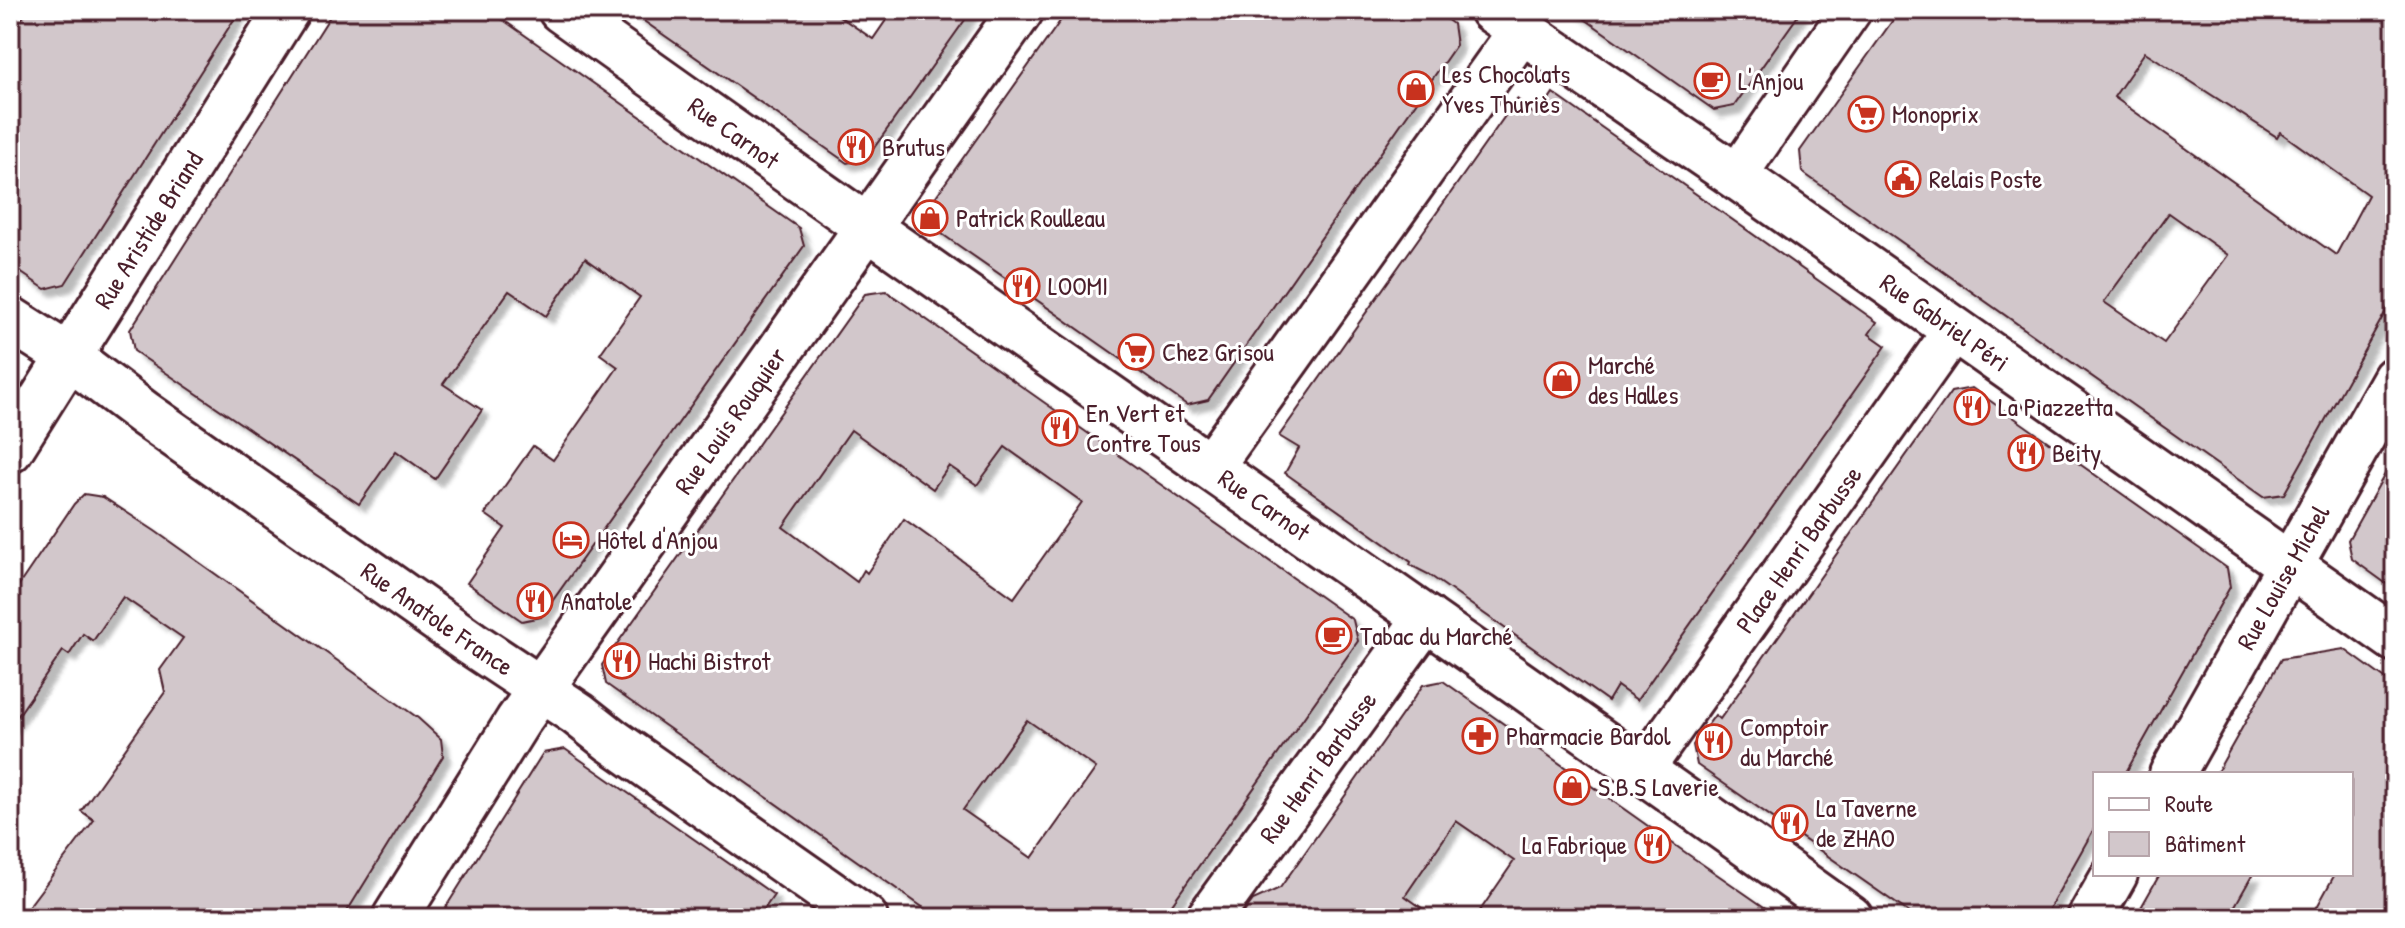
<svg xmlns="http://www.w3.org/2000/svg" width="2405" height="928" viewBox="0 0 2405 928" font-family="'Patrick Hand',sans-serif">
	<defs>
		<filter id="shadow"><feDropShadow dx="7" dy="7" stdDeviation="2" flood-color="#0004"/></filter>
	</defs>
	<rect width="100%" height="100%" fill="#fff"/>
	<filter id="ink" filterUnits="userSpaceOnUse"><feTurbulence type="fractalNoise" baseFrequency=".0125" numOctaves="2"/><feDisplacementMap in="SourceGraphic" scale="16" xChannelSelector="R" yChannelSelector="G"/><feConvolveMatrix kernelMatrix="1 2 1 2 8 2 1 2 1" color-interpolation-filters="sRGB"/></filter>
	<g filter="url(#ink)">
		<!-- building -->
		<g fill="#d2c7cb" stroke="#4a1f2b" stroke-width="2" fill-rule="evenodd" filter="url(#shadow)">
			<polygon points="28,10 240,10 65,284 45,289 10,265 10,36"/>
			<polygon points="334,10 489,10 799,228 804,246 541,617 522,621 467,583 505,528 485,514 533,446 553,460 618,367 600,354 640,297 585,258 546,316 509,291 443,384 482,410 435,479 396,451 359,504 134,351 130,330"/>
			<polygon points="628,10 830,10 873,39 893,10 972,10 866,159 847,163"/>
			<polygon points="1068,10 1434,10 1453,24 1456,45 1208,400 1187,405 932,227 929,206"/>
			<polygon points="1572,10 1802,10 1734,106 1714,110"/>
			<path d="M1900,10H2378L2395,22V295L2284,494L2263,497L1802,172L1800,151ZM2145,52L2277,137L2280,132L2368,195L2336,255L2114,97ZM2169,213L2228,255L2164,343L2104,302Z"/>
			<polygon points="1553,93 1877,322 1869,334 1886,346 1637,700 1617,686 1608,701 1428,574 1410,565 1411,562 1285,473 1299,448 1279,436 1517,99 1537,117"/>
			<path d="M886,291L1353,620L1358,641L1162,918H938L606,684L602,665L865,294ZM851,430L933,489L949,466L977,485L1005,447L1082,502L1014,598L904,519L867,573L864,570L857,582L783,527ZM1027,720L1096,768L1032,858L963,810Z"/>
			<polygon points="1972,388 2227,568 2230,587 2125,774 2095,774 2095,827 2044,918 1917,918 1697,765 1693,745 1715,715 1720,719 1951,392"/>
			<polygon points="2395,456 2395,590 2352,559 2348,540"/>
			<polygon points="84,494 103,497 155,531 418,718 441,739 443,756 343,918 20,918 94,820 81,811 165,692 160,670 183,638 123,597 93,641 83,634 69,655 63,651 10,727 10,598 74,504"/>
			<polygon points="2344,649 2395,686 2395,918 2311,918 2335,874 2351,874 2351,774 2216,774 2281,659"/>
			<polygon points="1443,681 1689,855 1780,918 1475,918 1514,861 1456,821 1405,896 1436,918 1240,918 1253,900 1280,888 1423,685"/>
			<polygon points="565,749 774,895 758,918 439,918 543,753"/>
			<polygon points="2160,874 2253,874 2228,918 2135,918"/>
		</g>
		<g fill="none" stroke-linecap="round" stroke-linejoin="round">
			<defs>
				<g id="pedestrian">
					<polyline points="1743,166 1851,10"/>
					<path id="s1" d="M1643,770L1954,330"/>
				</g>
				<g id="minor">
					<path id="s2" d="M561,10C988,316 1423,612 1850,918"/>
					<path id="s3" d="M1492,10L1736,176L2395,639"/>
					<path id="s4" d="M10,450L287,10"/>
					<polyline points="1211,466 1521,31"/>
					<path id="s5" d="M2172,774L2395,379"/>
					<path id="s6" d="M395,918L518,721L1021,10"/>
					<path id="s7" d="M1209,918L1426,618"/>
					<polyline points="2090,918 2115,874"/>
				</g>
				<g id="secondary">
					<path id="s8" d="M10,319L68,356L145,414L471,643L578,714L611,740L865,918"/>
				</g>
			</defs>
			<!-- pedestrian casing -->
			<use href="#pedestrian" stroke="#4a1f2b" stroke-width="46"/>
			<!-- minor casing -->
			<use href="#minor" stroke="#4a1f2b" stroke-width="50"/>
			<!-- secondary casing -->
			<use href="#secondary" stroke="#4a1f2b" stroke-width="50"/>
			<!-- pedestrian -->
			<use href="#pedestrian" stroke="#fff" stroke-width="40"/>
			<!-- minor -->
			<use href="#minor" stroke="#fff" stroke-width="44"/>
			<!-- secondary -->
			<use href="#secondary" stroke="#fff" stroke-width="44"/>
		</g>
	</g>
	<!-- icons -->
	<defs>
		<symbol id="cafe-ring" viewBox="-11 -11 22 22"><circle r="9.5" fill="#fff" stroke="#c8321e" stroke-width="1.5"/><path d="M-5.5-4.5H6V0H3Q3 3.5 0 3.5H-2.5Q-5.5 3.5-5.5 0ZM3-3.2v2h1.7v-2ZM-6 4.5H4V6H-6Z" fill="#c8321e"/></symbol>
		<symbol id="shop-ring" viewBox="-11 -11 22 22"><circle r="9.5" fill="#fff" stroke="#c8321e" stroke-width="1.5"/><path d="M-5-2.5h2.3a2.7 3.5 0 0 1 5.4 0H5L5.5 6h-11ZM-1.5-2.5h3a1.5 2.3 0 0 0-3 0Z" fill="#c8321e"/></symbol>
		<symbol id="supermarket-ring" viewBox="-11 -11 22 22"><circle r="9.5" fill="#fff" stroke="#c8321e" stroke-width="1.5"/><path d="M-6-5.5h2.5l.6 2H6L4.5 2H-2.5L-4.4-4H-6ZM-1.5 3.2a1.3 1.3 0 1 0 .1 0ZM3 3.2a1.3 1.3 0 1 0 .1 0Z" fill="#c8321e"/></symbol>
		<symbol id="restaurant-ring" viewBox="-11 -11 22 22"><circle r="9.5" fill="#fff" stroke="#c8321e" stroke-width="1.5"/><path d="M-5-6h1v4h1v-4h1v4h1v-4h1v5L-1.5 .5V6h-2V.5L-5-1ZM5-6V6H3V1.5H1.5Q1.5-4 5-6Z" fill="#c8321e"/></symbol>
		<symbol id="civic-ring" viewBox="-11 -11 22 22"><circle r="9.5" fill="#fff" stroke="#c8321e" stroke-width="1.5"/><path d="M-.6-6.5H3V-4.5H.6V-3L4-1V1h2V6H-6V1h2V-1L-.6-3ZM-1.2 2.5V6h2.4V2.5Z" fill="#c8321e"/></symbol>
		<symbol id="hotel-ring" viewBox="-11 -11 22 22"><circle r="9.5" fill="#fff" stroke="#c8321e" stroke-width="1.5"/><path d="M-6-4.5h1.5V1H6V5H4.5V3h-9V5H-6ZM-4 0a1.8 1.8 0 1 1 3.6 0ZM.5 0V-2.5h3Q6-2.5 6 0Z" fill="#c8321e"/></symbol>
		<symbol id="pharmacy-ring" viewBox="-11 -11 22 22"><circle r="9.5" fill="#fff" stroke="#c8321e" stroke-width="1.5"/><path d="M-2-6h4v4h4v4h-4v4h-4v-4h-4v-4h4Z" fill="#c8321e"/></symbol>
	</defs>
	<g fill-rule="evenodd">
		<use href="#cafe-ring" x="1692" y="61" width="40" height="40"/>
		<use href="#shop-ring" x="1396" y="69" width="40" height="40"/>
		<use href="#supermarket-ring" x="1846" y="94" width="40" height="40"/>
		<use href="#restaurant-ring" x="836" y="127" width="40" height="40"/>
		<use href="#civic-ring" x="1883" y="159" width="40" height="40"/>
		<use href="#shop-ring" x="910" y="198" width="40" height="40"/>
		<use href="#restaurant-ring" x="1002" y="266" width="40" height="40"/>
		<use href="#supermarket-ring" x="1116" y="332" width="40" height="40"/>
		<use href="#shop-ring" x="1542" y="360" width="40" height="40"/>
		<use href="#restaurant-ring" x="1952" y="387" width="40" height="40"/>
		<use href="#restaurant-ring" x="1040" y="408" width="40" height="40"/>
		<use href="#restaurant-ring" x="2006" y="433" width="40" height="40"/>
		<use href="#hotel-ring" x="551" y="520" width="40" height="40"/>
		<use href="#restaurant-ring" x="515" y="581" width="40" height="40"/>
		<use href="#cafe-ring" x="1314" y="616" width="40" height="40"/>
		<use href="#restaurant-ring" x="602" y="641" width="40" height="40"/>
		<use href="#pharmacy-ring" x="1460" y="716" width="40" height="40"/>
		<use href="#restaurant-ring" x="1694" y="722" width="40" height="40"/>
		<use href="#shop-ring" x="1552" y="767" width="40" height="40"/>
		<use href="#restaurant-ring" x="1770" y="803" width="40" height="40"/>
		<use href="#restaurant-ring" x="1633" y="825" width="40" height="40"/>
	</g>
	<g text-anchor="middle" stroke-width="6" stroke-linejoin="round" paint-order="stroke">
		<!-- poi labels -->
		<g font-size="26" fill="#4a1f2b" stroke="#fff" text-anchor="start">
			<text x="1442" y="83">Les Chocolats<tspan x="1442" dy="30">Yves Thuriès</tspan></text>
			<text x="1738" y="90">L'Anjou</text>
			<text x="1892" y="123">Monoprix</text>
			<text x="882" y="156">Brutus</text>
			<text x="1929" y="188">Relais Poste</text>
			<text x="956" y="227">Patrick Roulleau</text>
			<text x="1048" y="295">LOOMI</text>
			<text x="1162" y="361">Chez Grisou</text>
			<text x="1588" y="374">Marché<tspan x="1588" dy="30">des Halles</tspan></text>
			<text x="1998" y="416">La Piazzetta</text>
			<text x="1086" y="422">En Vert et<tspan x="1086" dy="30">Contre Tous</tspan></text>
			<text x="2052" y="462">Beity</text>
			<text x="597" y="549">Hôtel d'Anjou</text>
			<text x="561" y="610">Anatole</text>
			<text x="1360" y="645">Tabac du Marché</text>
			<text x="648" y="670">Hachi Bistrot</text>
			<text x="1740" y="736">Comptoir<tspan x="1740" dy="30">du Marché</tspan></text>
			<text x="1506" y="745">Pharmacie Bardol</text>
			<text x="1598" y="796">S.B.S Laverie</text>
			<text x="1816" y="817">La Taverne<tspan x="1816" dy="30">de ZHAO</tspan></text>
			<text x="1627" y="854" text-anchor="end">La Fabrique</text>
		</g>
		<!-- street labels -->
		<g font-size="26" fill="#4a1f2b" stroke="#fff">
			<text dy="9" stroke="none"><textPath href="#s2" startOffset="212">Rue Carnot</textPath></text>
			<text dy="9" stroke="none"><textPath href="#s4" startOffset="260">Rue Aristide Briand</textPath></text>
			<text dy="9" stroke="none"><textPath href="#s3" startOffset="550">Rue Gabriel Péri</textPath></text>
			<text dy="9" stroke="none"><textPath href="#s6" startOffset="600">Rue Louis Rouquier</textPath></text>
			<text dy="9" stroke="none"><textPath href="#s2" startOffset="860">Rue Carnot</textPath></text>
			<text dy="9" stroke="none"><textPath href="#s1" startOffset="270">Place Henri Barbusse</textPath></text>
			<text dy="9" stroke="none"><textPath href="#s5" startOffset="226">Rue Louise Michel</textPath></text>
			<text dy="9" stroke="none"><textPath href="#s8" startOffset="522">Rue Anatole France</textPath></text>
			<text dy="9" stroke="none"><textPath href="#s7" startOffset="186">Rue Henri Barbusse</textPath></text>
		</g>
	</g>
	<!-- margin -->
	<rect width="2405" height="928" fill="none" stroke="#fff" stroke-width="40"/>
	<rect x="20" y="20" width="2365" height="888" fill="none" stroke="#4a1f2b" stroke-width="3" filter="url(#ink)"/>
	<!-- legend -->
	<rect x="2093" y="772" width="260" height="104" fill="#ffffff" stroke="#b7a5aa" stroke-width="2"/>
	<rect x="2109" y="798" width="40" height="12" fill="#ffffff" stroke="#b7a5aa" stroke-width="2"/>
	<text x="2165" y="812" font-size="24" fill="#4a1f2b">Route</text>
	<rect x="2109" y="832" width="40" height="24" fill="#d2c7cb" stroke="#b7a5aa" stroke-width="2"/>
	<text x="2165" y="852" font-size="24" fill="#4a1f2b">Bâtiment</text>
</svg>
